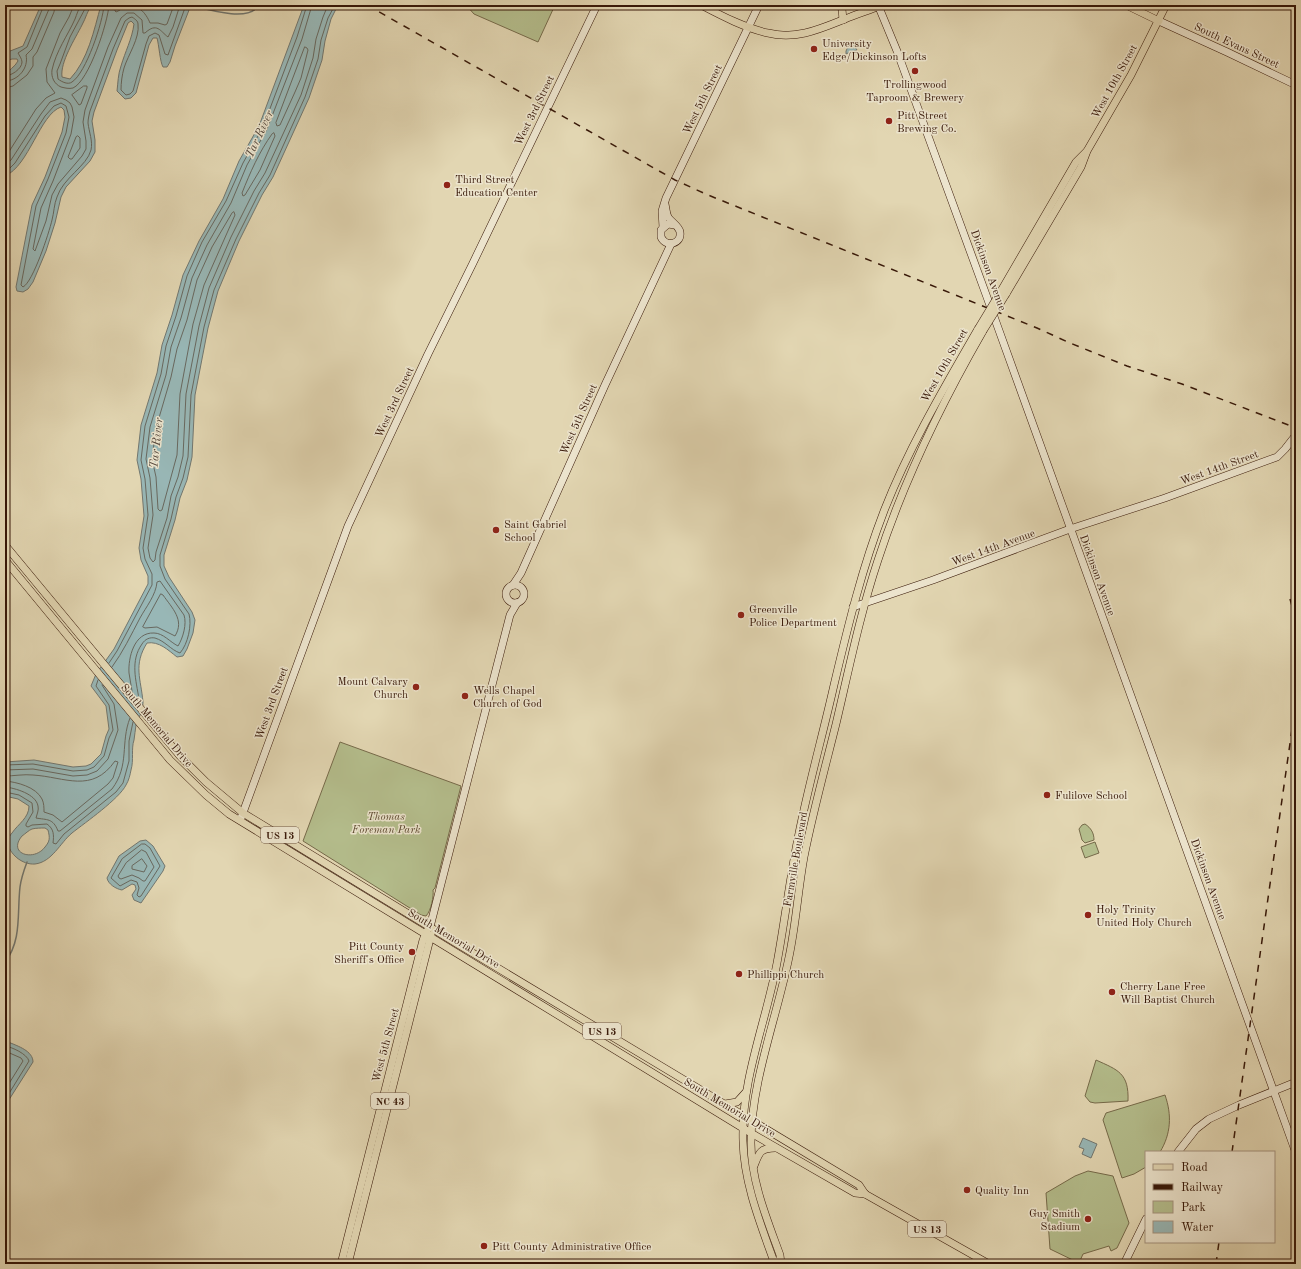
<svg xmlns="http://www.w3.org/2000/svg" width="1301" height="1269" viewBox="0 0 1301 1269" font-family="'Old Standard TT',serif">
	<rect width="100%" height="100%" fill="#e2d6b2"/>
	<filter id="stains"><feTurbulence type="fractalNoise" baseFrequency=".005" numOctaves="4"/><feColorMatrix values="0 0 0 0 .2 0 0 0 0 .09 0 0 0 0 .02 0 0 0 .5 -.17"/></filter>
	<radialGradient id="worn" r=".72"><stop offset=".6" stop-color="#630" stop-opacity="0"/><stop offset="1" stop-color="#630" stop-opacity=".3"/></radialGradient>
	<!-- green -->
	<g fill="#b4bd8c" stroke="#766a4a">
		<polygon points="466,5 555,5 538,42 474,14"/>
		<path d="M340,742L461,786L435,888L433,890C434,896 431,911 426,916L421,915L303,841Z"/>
		<path d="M1085,824C1091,828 1094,833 1094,840L1085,843L1082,840L1079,829L1082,825Z"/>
		<polygon points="1095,842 1099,853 1085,858 1081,847"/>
		<path d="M1096,1060C1118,1070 1129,1073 1128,1101L1095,1103L1090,1102L1085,1096Z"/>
		<path d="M1165,1095C1172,1115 1171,1134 1160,1152H1146V1167L1134,1174L1122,1178L1103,1120L1106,1113Z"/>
		<polygon points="1088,1171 1113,1176 1129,1223 1117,1248 1111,1251 1109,1246 1083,1254 1079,1263 1050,1249 1046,1193 1075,1176"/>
	</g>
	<!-- water -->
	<g fill="#98b7b6" stroke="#727770" fill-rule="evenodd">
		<path d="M41,5H92C87,11 86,18 82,25C75,39 60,62 62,77L70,79C88,60 94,30 101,5H191L175,46L170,62L167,67H163C160,62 159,45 157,38H153L149,45L136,93L131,98L125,99L117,91C118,83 118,74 121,66C125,52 132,39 134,24L131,21L128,23L117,50L94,112L92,121L95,140V152L90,161L66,187L61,197L55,223L46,251L33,282L28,289L23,292L17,291L16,287L32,205L45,177L62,132L65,117L64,110L61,107C40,114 29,166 5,176V76C8,70 15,67 18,61L17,59H12L5,61V53L23,46Z"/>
		<path d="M304,5H340L336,9L331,19L325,41L322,60L309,98L273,177L262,195L239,241L218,291L208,328L195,395L192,457L187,480L180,498L175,520L164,555V566L169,577L192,612L195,620L193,633L187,649L183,656L177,657C168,650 159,641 147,643C133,665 141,679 143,702C143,711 139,717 136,725C135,730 135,735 134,740C131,749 134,760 131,770C130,775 129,780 126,785C119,799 86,822 72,833C60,843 52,862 35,864C22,865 9,854 7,841C8,839 10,835 12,833C18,824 29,818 29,806L18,799L5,796V762L34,760L73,767L86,766L91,764L101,754L106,736L109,729L106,706L91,686L96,674L114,649L148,584V576L141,560L139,548L144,516L141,479L137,460L141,425L157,373L162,345L172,315L183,275L199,241L223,199L239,161L259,126ZM45,828L48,830C50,838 50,841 45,847C34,862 7,854 22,836C25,834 29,830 32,829C36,828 41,828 45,828Z"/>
		<polygon points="854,45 857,50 854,51 852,54 850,52 846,54 846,51 848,47"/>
		<path d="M146,840L153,846L165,866L163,871L141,903L134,900L132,895L136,889L135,885L132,884L122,890C116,889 108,884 107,878L119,856L140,841Z"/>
		<path d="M5,1042H8C18,1046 33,1051 33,1062L5,1106Z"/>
		<polygon points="1083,1138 1097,1144 1091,1158 1082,1154 1084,1149 1079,1147"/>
	</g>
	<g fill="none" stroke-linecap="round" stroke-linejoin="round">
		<!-- shore -->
		<g stroke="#68685f" stroke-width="1">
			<path d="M81,5C78,10 77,14 75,19C68,35 56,51 52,70C51,77 54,84 61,87C65,88 69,89 73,88C89,81 108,22 109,5"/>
			<path d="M87,5L70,37L60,64L57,71L58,79C62,82 68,85 72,82C86,73 103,22 104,5"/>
			<path d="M115,5V11L116,12C119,11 121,9 124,7C137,2 146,13 150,23H158L165,25L167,24L174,5"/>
			<polyline points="312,5 302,39 267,129 247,165 231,203 207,245 192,278 181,318 171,347 166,375 150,427 146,459 150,478 153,515 148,548 150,558 153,562 155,560 156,552 167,518 171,496 178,477 183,456 186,394 199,326 209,288 231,237 254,191 265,173 301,95 313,58 316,39 323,17 328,5"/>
			<polygon points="305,47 307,48 308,50 301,78 295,92 280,125 277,126 276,123"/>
			<path d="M5,76C11,76 22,69 22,62C22,59 19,55 18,53L27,47L44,5"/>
			<path d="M5,81C18,81 29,68 26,55L32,49L49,9V5"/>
			<polygon points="84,86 87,86 87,88 81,104 79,105 72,95"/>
			<polyline points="5,88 13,86 27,75 33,66 33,57 37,52 54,12 55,5"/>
			<path d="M274,133L275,136L260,170L245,195L243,196L242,193C250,173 259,152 272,134Z"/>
			<polygon points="78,136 80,138 80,148 72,159 70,159 68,157 76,137"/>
			<polyline points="5,158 36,109 46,98 55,93 47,82 46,69 60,33 69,17 74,5"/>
			<path d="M5,166L11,160L41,114L50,102L61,98L66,100L70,103L72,107L74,117L71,134L53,181L41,208L33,249L35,251L46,221L52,195L58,184L82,156L86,149V141L83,122L85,110L108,47L121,18L127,13H134L142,20L143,33H145C157,22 160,31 168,37L173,27L180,5"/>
			<path d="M5,171L9,169L15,163L45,116L54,106L61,103L66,106L69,117L66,133L48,179L36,206L21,285L23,287C33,282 49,233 52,220C54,213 54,204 57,197C63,178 87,166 91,150C93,141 89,132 88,123C88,119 89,115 90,111L113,49L125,21L129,18L132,17C135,19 138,21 138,24C140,38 128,55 124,68C122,75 121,83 121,90L126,95L130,94L133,91L146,44L149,36L155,33L159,35L165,54L168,55L186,5"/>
			<polygon points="234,212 235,215 204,285 193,324 180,394 177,455 162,510 160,511 158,509 156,477 152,459 156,428 171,377 177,349 187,320 197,280 212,247 232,213"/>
			<path d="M161,594L163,595C172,608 185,620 175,636L157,627L145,628L143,627Z"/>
			<polyline points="109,663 117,651 152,585 152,574 145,559 143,548 148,515 145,479 141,460 145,426 161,374 166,346 176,316 187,276 202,242 226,201 243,163 263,127 297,37 307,5"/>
			<path d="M112,667C123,652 131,635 140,618C146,607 156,595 157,582L160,581L184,615C187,624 183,638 178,646C170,642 163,633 154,633C134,632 128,658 129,673C130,679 131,685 132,691"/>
			<path d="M139,699C136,680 130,661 142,644C145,639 150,637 155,638C165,641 171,650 180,653C188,644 192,625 189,614L165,579L160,566V555L171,519L176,497L183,478L188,457L191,395L204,327L214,290L236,239L259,193L270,175L305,97L318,59L321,40L328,18L335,5"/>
			<polyline points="5,765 33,764 73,771 87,770 94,767 104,756 109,738 113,730 109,705 96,686 98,680"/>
			<polyline points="5,770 33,769 73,776 87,775 97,771 108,759 118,730 114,704 102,685"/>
			<path d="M5,776C14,776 24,774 33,775C65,777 92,794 115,761L118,762L113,778L108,784L62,822L53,815L44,812C44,808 44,803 42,799C36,787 17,782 5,781"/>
			<path d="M5,787C15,788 36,794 38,806C39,810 37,814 36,818C47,820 53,818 58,831H60L112,789C130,765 120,743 130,718"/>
			<path d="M5,792L19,795L32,803L33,812L26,824V826L28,827L32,825L47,824C54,829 54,835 53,843L56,844L64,834L116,792L123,783L129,761V741L133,722"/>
			<polygon points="142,844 145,844 150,848 160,866 141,896 139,897 137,895 139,888 137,882 131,880 120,886 111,878 122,859"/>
			<polygon points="142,850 146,852 154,867 145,881 143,881 139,878 132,875 121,879 119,878 118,876 126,863"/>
			<polygon points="142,859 147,866 144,872 132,869 132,866"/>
			<path d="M5,1046C12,1047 27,1054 29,1061L5,1100"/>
			<polyline points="5,1051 21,1058 23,1061 5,1090"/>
		</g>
		<!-- stream -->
		<g stroke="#727770" stroke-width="1.5">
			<path d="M190,5C206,9 249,23 259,5"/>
			<path d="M5,962C22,941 17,913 20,887C21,879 24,870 27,862"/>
		</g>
		<defs>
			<g id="secondary">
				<polyline points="878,5 897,51 992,311 1296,1153"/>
				<polyline points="1159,21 1227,52 1296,85"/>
				<path d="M665,204C666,208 666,213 668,217C671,222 679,226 680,232C682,244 666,248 661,237V230L668,224L675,225"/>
				<polyline points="663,227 662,211 666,198 759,5"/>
				<polyline points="513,585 521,573 605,385 671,244"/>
				<circle cx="515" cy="594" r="9"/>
				<polyline points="853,607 933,580 1070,529 1165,498 1277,457 1285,449 1296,435"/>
				<polyline points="241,818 348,526 428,354 473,263 597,5"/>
				<polyline points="430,927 510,615 517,603"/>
				<polyline points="1178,1152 1196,1129 1209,1119 1239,1105 1296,1082"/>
				<polyline points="1124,1264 1146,1219"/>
			</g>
			<g id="primary">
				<path d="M701,5C722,16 745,28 768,33C796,40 820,29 845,19C857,14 870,10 882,5"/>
				<polyline points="839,5 842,9 843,20"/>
				<polyline points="1126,5 1159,21"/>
				<polyline points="1001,291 1076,162 1086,152"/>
				<polyline points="1006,294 1081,167 1087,151 1131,75 1166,5"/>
				<polyline points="5,545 180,756 206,782 243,813 456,943 854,1182 859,1185 865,1194 989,1264"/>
				<polyline points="5,560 170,760 206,795 229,814 751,1133 855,1193 865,1194"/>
				<polyline points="725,1104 737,1102 746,1092"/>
				<path d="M754,1166C759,1153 760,1148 775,1148"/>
				<polyline points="341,1264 423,940 427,931"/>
				<polyline points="348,1264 431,935"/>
				<path d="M778,1264L773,1259C759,1220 744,1182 743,1141C741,1080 766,1022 777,963C785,920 790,876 799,833C809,783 823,734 834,685C848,626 862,568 884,511C909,447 944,388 978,329"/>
				<path d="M781,1264L780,1255C767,1219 751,1181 751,1143C751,1082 777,1017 789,957C796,924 798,890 804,857C813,812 825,768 836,724C849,669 860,614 878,560C904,480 941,404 983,331"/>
			</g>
		</defs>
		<!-- secondary casing -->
		<use href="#secondary" stroke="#381808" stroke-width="8"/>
		<!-- primary casing -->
		<use href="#primary" stroke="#381808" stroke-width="8"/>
		<!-- secondary -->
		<use href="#secondary" stroke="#ece4cd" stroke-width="7"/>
		<!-- primary -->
		<use href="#primary" stroke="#e2d6b2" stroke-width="7"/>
		<!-- rail -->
		<g stroke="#381808" stroke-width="1.5" stroke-dasharray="7 7" stroke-linecap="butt">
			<polyline points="367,5 675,180 708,195 1037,328 1070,343 1127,366 1182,384 1296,428"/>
			<polyline points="1290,599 1296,620"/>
			<polyline points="1232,1152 1296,701"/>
			<polyline points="1216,1264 1219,1242"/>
		</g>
		<defs>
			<g id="primary-bridge">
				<polyline points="978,329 1001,291"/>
				<polyline points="983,331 1006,294"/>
			</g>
		</defs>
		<!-- primary-bridge casing -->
		<use href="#primary-bridge" stroke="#381808" stroke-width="8" stroke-linecap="butt"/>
		<!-- primary-bridge -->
		<use href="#primary-bridge" stroke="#e2d6b2" stroke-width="7"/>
	</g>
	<!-- markers -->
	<g fill="#8f2418" stroke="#ece4cd" stroke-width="1.5">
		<circle cx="814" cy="49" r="4"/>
		<circle cx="915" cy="71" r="4"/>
		<circle cx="889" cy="121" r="4"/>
		<circle cx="447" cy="185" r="4"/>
		<circle cx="496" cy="530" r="4"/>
		<circle cx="741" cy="615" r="4"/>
		<circle cx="416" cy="687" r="4"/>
		<circle cx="465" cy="696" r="4"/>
		<circle cx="1047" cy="795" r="4"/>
		<circle cx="1088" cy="915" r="4"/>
		<circle cx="412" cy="952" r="4"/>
		<circle cx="739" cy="974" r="4"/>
		<circle cx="1112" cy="992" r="4"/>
		<circle cx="967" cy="1190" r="4"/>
		<circle cx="1088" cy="1219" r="4"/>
		<circle cx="484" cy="1246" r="4"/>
	</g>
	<g text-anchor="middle" stroke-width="3" stroke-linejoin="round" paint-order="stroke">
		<!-- shield labels -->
		<g fill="#ece4cd" stroke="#6e5543" stroke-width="1">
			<rect x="261" y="827" width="38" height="16" rx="3"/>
			<rect x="583" y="1023" width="38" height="16" rx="3"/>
			<rect x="371" y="1093" width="38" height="16" rx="3"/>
			<rect x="908" y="1221" width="38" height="16" rx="3"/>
		</g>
		<g font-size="10" font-weight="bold" fill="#381808">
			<text x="280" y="839">US 13</text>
			<text x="602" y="1035">US 13</text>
			<text x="390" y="1105">NC 43</text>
			<text x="927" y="1233">US 13</text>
		</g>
		<!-- poi labels -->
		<g font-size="11" fill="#381808" stroke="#ece4cd" text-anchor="start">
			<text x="822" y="47">University<tspan x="822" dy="13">Edge/Dickinson Lofts</tspan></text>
			<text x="915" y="88" text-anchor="middle">Trollingwood<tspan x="915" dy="13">Taproom &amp; Brewery</tspan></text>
			<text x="897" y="119">Pitt Street<tspan x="897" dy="13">Brewing Co.</tspan></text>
			<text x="455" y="183">Third Street<tspan x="455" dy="13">Education Center</tspan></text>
			<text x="504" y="528">Saint Gabriel<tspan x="504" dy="13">School</tspan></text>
			<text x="749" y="613">Greenville<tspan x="749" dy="13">Police Department</tspan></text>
			<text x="408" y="685" text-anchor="end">Mount Calvary<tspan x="408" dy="13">Church</tspan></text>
			<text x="473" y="694">Wells Chapel<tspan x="473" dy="13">Church of God</tspan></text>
			<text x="1055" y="799">Fulilove School</text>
			<text x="1096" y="913">Holy Trinity<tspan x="1096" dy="13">United Holy Church</tspan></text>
			<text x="404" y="950" text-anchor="end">Pitt County<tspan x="404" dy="13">Sheriff's Office</tspan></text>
			<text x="747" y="978">Phillippi Church</text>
			<text x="1120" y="990">Cherry Lane Free<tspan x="1120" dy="13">Will Baptist Church</tspan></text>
			<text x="975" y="1194">Quality Inn</text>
			<text x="1080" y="1217" text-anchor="end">Guy Smith<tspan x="1080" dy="13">Stadium</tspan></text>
			<text x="492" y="1250">Pitt County Administrative Office</text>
		</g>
		<!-- street labels -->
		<g font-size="11" fill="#381808" stroke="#ece4cd">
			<text transform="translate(1237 45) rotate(25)" y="4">South Evans Street</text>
			<text transform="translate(1114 81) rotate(-61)" y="4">West 10th Street</text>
			<text transform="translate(702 99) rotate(-64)" y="4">West 5th Street</text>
			<text transform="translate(534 110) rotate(-64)" y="4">West 3rd Street</text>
			<text transform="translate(989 270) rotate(70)" y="4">Dickinson Avenue</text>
			<text transform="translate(944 365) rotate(-60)" y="4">West 10th Street</text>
			<text transform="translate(394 402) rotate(-65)" y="4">West 3rd Street</text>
			<text transform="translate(578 419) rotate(-66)" y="4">West 5th Street</text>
			<text transform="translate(1219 467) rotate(-20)" y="4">West 14th Street</text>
			<text transform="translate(993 547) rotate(-20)" y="4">West 14th Avenue</text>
			<text transform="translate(1098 575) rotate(70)" y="4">Dickinson Avenue</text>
			<text transform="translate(271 703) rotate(-70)" y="4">West 3rd Street</text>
			<text transform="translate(157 725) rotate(50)" y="4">South Memorial Drive</text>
			<text transform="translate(795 859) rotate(-80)" y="4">Farmville Boulevard</text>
			<text transform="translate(1209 879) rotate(70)" y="4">Dickinson Avenue</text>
			<text transform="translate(454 938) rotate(31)" y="4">South Memorial Drive</text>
			<text transform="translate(385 1045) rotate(-75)" y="4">West 5th Street</text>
			<text transform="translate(730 1107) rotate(31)" y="4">South Memorial Drive</text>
		</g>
		<!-- park labels -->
		<g font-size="11" font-style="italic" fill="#5d4a30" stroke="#ece4cd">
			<text x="386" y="820">Thomas<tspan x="386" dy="13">Foreman Park</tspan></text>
		</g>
		<!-- water labels -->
		<g font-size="12" font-style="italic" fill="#55483c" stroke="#ece4cd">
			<text transform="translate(259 134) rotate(-65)" y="4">Tar River</text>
			<text transform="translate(156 443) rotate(-84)" y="4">Tar River</text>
		</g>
	</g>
	<!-- margin -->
	<rect width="1301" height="1269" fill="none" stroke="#e2d6b2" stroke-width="20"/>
	<rect x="6" y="6" width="1289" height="1257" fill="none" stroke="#381808" stroke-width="2"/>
	<rect x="10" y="10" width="1281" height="1249" fill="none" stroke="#381808"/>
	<!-- legend -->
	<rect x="1145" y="1151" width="130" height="92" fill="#ece4cd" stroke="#a4927e"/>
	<rect x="1153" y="1164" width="20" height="6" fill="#e2d6b2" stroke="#a4927e"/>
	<text x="1181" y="1171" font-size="12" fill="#381808">Road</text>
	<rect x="1153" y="1184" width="20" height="6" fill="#381808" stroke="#a4927e"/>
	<text x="1181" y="1191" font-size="12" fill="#381808">Railway</text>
	<rect x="1153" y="1201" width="20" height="12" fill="#b4bd8c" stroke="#a4927e"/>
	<text x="1181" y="1211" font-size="12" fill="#381808">Park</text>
	<rect x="1153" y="1221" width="20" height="12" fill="#98b7b6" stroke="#a4927e"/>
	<text x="1181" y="1231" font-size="12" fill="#381808">Water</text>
	<rect width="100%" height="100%" filter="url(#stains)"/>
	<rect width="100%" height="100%" fill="url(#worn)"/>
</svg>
